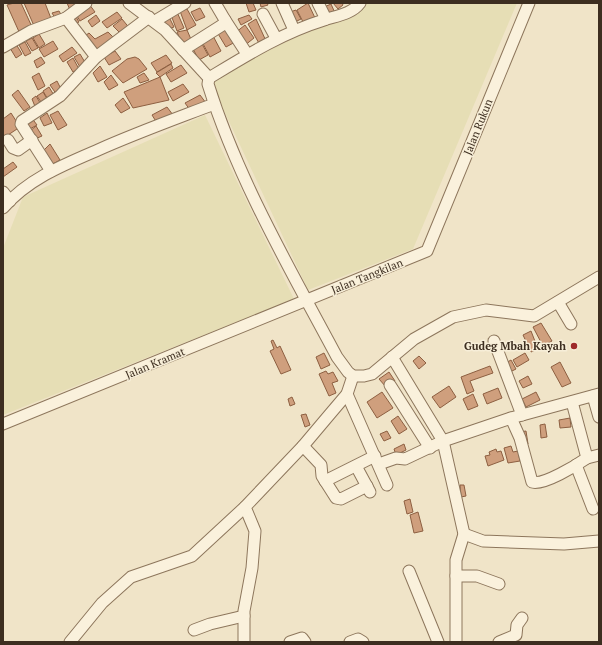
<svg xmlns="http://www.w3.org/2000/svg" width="602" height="645" viewBox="0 0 602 645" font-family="'PT Serif',serif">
	<rect width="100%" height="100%" fill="#f0e4c8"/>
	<!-- farmland -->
	<g fill="#e6deb5">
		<polygon points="366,3 517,3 413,249 308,290 209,79"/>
		<polygon points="205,115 294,299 3,415 3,248 23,197"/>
	</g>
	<!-- building -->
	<g fill="#cf9f7d" stroke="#8d5f41">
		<polygon points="14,3 21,3 33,29 20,34 7,5"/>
		<polygon points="24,3 45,3 52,21 35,28"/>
		<polygon points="67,3 81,3 70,10"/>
		<polygon points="246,3 253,3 256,10 249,12"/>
		<polygon points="260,3 267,3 268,5 261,7"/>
		<polygon points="308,3 316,20 304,24 297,10"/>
		<polygon points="333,3 342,3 343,5 338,9"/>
		<polygon points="89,4 95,12 80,21 75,13"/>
		<polygon points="331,4 335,13 326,17 322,8"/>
		<polygon points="200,8 205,17 196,21 191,12"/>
		<polygon points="187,9 196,25 187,30 180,11"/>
		<polygon points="296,10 301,19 293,23 287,13"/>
		<polygon points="59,11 63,18 57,21 52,13"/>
		<polygon points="117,12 122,18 107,28 102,22"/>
		<polygon points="177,12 184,28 177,31 171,15"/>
		<polygon points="75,15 79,22 73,25 69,18"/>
		<polygon points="96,15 100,21 92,27 88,21"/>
		<polygon points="249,15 252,19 241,25 238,19"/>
		<polygon points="169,17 174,27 166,30 160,21"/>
		<polygon points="122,19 131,30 123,36 113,26"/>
		<polygon points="256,19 266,41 260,45 248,24"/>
		<polygon points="245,25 254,38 244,46 235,33"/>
		<polygon points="228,26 237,41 226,47 217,32"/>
		<polygon points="187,30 193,44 184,48 177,32"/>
		<polygon points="108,32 116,40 93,52 82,38 89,33 95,39"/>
		<polygon points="39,34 45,44 39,48 33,38"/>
		<polygon points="212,34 221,51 210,57 201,40"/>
		<polygon points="32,38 38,48 32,51 26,41"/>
		<polygon points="53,41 58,49 44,57 39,49"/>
		<polygon points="25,42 31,53 25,56 19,45"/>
		<polygon points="16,44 22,54 16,58 10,48"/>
		<polygon points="202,44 208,55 199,60 193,49"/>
		<polygon points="72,47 77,53 63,62 59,56"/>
		<polygon points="115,51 121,59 109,65 104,57"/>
		<polygon points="80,54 86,64 80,67 74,57"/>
		<polygon points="166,55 172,63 157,72 151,63"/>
		<polygon points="41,57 45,63 37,68 34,61"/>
		<polygon points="135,57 139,59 147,69 123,83 112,71 127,59"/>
		<polygon points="73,58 79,69 73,72 67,62"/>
		<polygon points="171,64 173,68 160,77 156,73"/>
		<polygon points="181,65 187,73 171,82 166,74"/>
		<polygon points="100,66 107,77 98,82 93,73"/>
		<polygon points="39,73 45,86 38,90 32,77"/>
		<polygon points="144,73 149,80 140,83 137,77"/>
		<polygon points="111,75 118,85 109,90 104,82"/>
		<polygon points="160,77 169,100 133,108 124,92"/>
		<polygon points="57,81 62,91 57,95 50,85"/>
		<polygon points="183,84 189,92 173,101 168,92"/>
		<polygon points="49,87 55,97 49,101 43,91"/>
		<polygon points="18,90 30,107 24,111 12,95"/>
		<polygon points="43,92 49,102 43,105 37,96"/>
		<polygon points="200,95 206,103 190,110 185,103"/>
		<polygon points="36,96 42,106 36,109 32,99"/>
		<polygon points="123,98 130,108 121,113 115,105"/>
		<polygon points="167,107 173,115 157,123 152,115"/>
		<polygon points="58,111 67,125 58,130 50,115"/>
		<polygon points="11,113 20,127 5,137 3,134 3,119"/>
		<polygon points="47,113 52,123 44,126 40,118"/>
		<polygon points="31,117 37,125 28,130 23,122"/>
		<polygon points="36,126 42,136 35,139 29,132"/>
		<polygon points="50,144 60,160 51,165 41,153"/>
		<polygon points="13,162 17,167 3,177 3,169"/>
		<polygon points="541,323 552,341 543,346 533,327"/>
		<polygon points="531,331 538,349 531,352 523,335"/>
		<polygon points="273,340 277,348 280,346 291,370 281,374 270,351 274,349 271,341"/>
		<polygon points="324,353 330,365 321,369 316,357"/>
		<polygon points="525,353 529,360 517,367 513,360"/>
		<polygon points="419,356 426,363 419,369 413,361"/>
		<polygon points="511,360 516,369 508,373 504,364"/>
		<polygon points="560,362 571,383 562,387 551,367"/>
		<polygon points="490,366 493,373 470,381 474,391 467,394 461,377"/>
		<polygon points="326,371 328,374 333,372 338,381 332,383 336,393 329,396 319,374"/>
		<polygon points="389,372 395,381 386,387 379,379"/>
		<polygon points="528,376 532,384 523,388 519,381"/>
		<polygon points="449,386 456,397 440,408 432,397"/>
		<polygon points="498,388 502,398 487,404 483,394"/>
		<polygon points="382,392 393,408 377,418 367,402"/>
		<polygon points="536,392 540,400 526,407 522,399"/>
		<polygon points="473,394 478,406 468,410 463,399"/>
		<polygon points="292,397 295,404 290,406 288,399"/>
		<polygon points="306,414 310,425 305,427 301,415"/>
		<polygon points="398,416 407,429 399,434 391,421"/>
		<polygon points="570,418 571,427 560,428 559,420"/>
		<polygon points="545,424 547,437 541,438 540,425"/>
		<polygon points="387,431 391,438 384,441 380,434"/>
		<polygon points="526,431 528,444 522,446 520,432"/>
		<polygon points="404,444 406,450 396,455 394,449"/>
		<polygon points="511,446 513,452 518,451 520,461 508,463 504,448"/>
		<polygon points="496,449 497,452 501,451 504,460 488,466 485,456 490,455 489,452"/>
		<polygon points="460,485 464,485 466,496 461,497"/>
		<polygon points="410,499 413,512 407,514 404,501"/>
		<polygon points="418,512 423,531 414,533 410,515"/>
	</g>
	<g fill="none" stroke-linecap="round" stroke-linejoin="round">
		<defs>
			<g id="minor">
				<path d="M129,3L165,30L209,78L208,84C238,180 290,269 337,357L348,372L353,376H364L372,374L414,339L453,317L486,310L534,316L599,277"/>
				<polyline points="282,3 294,30"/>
				<polyline points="318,3 326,19"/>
				<polyline points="263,14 276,38"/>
				<polyline points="66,18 86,3"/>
				<polyline points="225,20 247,54"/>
				<polyline points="155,21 185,3"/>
				<polyline points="3,47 31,31 66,18 96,57"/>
				<polyline points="183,50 224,24 225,20 215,3"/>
				<path d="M209,78C247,55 282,33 324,20C336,16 352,14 360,3"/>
				<polyline points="8,140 13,148 18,150 32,140"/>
				<polyline points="51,171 21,124 22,121 60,96 96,57 149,17"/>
				<polyline points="3,192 10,201"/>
				<path d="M3,208C28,179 63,165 98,150C136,133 175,119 214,104"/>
				<polyline points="558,302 571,324"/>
				<polyline points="494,341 522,415"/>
				<polyline points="392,357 443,441 464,534 456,560 456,642"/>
				<polyline points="390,385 430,448"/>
				<polyline points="347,394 387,485"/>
				<polyline points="593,396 599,417"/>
				<path d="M511,418L520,438L532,482C543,486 577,465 587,458L572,402"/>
				<polyline points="3,424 427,251 529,3"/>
				<polyline points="303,446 321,465 322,476 336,498 341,499 367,486"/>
				<polyline points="587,458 599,455"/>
				<polyline points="379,464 396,458 405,459 443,441 511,418 599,394"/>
				<polyline points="576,465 593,509"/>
				<polyline points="356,466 370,492"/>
				<polyline points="325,481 375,456"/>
				<polyline points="464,534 483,541 564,544 599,541"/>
				<polyline points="409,571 438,642"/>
				<polyline points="456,576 477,576 499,584"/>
				<polyline points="194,630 210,624 244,616"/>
				<polyline points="70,642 102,603 131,577 192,556 245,507"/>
				<polyline points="244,642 244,611 252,568 255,531 245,507 303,446 330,414 347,394 353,376"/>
				<polyline points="290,642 302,638 305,642"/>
				<polyline points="350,642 358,639 363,642"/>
				<polyline points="499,642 516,635 517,625 522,618"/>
			</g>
		</defs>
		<!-- minor casing -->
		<use href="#minor" stroke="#8d765c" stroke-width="13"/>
		<!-- minor -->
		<use href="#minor" stroke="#faf1dc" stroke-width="11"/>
	</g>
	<!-- markers -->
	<circle fill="#9e2a2b" stroke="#f7eed8" stroke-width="1.5" cx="574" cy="346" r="4"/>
	<g text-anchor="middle" stroke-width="3" stroke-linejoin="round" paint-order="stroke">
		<!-- street labels -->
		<g font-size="11" fill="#3d2e20" stroke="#f7eed8">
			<text transform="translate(478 127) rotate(-68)" y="4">Jalan Rukun</text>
			<text transform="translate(367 276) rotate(-22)" y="4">Jalan Tangkilan</text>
			<text transform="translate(155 363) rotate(-23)" y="4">Jalan Kramat</text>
		</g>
		<!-- poi labels -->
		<g font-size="11" font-weight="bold" fill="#3d2e20" stroke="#f7eed8" text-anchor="end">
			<text x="566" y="350">Gudeg Mbah Kayah</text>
		</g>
	</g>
	<!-- border -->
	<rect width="602" height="645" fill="none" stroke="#3d2e20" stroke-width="8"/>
</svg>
